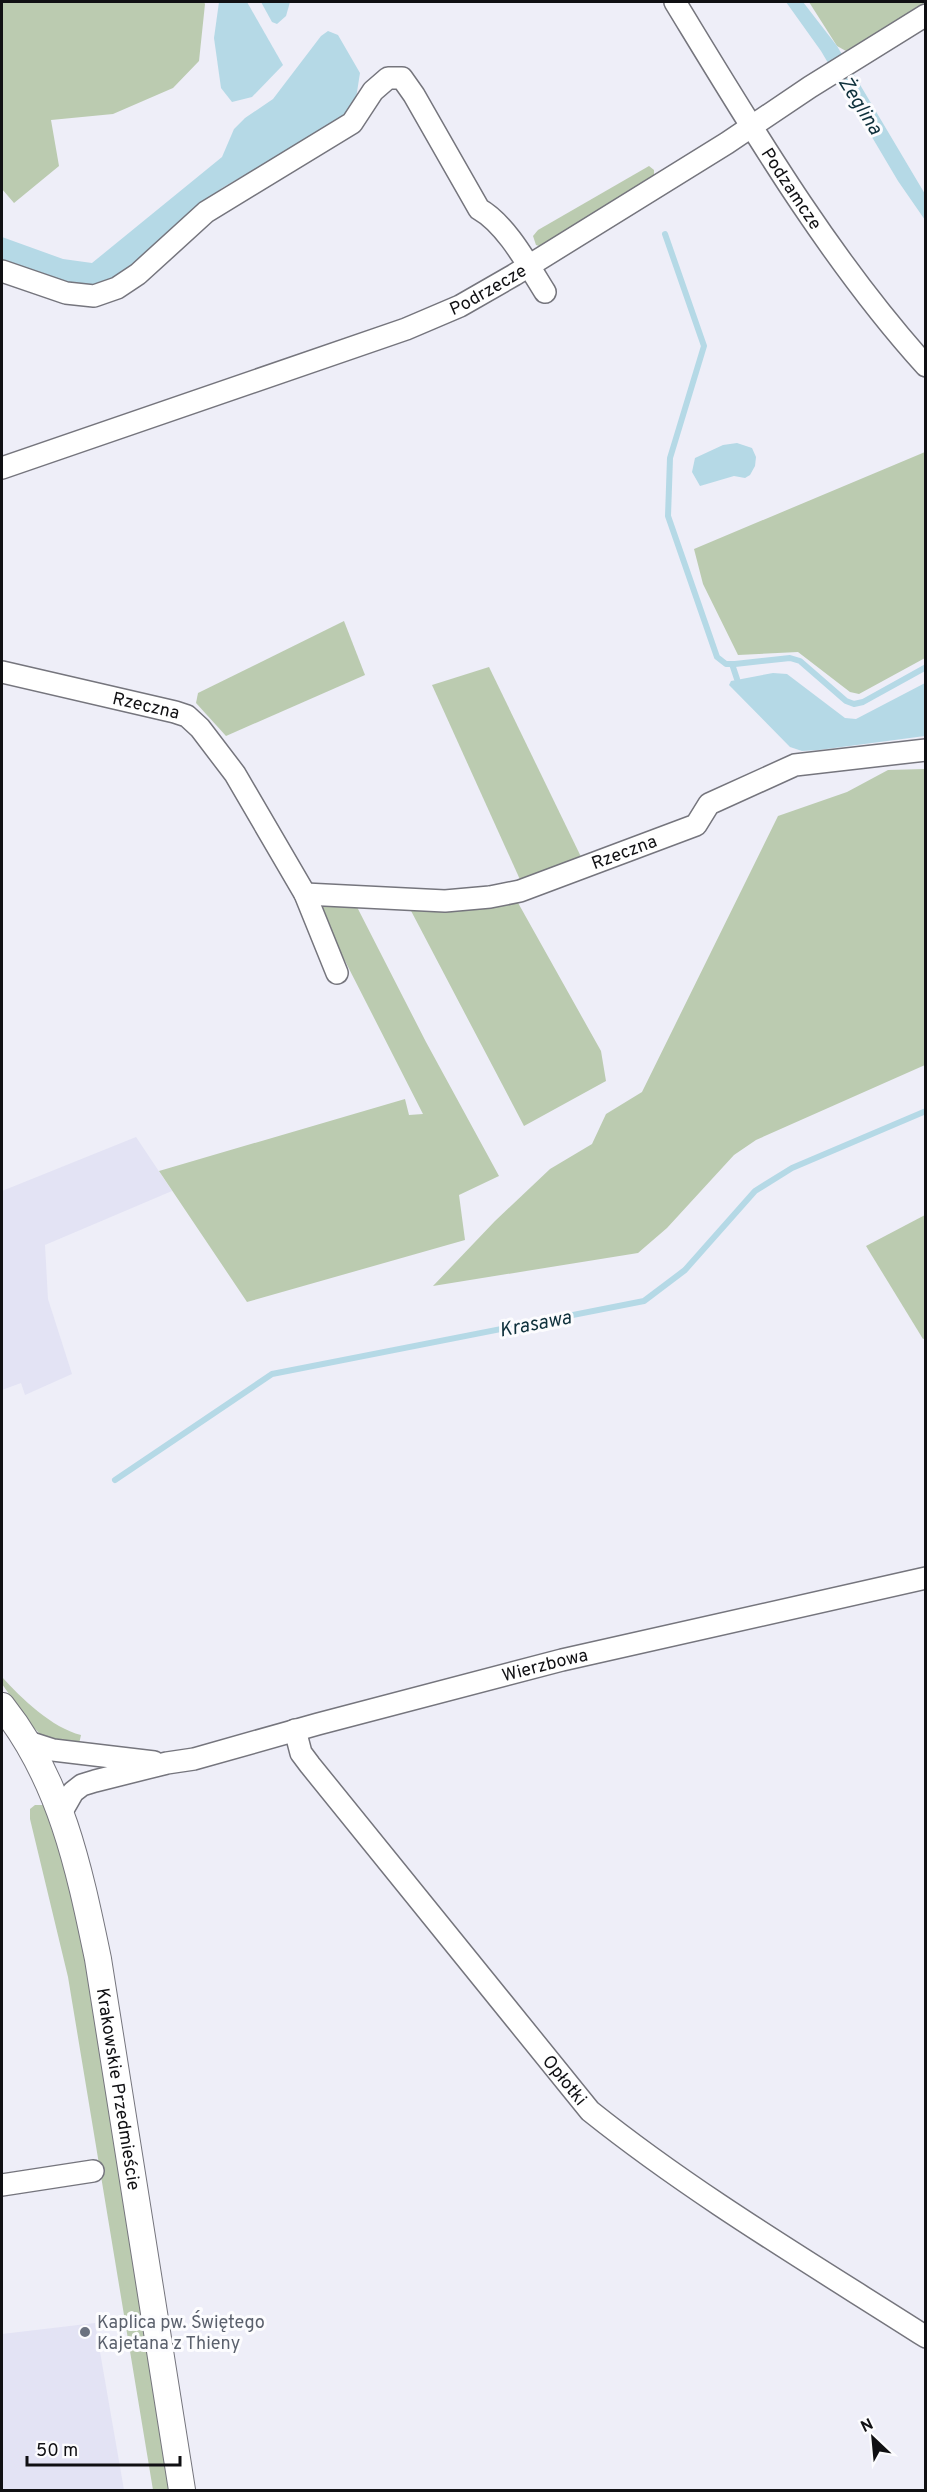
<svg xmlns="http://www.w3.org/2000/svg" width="927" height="2492" viewBox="0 0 927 2492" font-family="Overpass,sans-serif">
	<rect width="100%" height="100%" fill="#eeeef8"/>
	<!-- built -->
	<g fill="#e3e3f4">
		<polygon points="136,1137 172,1191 45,1245 48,1299 72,1374 25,1395 21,1383 2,1390 2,1191"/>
		<polygon points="95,2323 124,2490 2,2490 2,2334"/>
	</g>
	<!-- green -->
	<g fill="#bbcbb0">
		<polygon points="2,2 204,2 205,4 199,61 173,88 113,114 51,120 59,166 14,203 2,189"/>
		<polygon points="809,2 926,2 846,51 837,46"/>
		<polygon points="649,166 654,170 654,177 542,247 536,245 533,236 538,230"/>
		<polygon points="925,452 925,658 859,694 850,692 798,652 738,655 703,584 694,549"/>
		<polygon points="344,621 365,675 226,736 196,703 198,693"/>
		<polygon points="489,667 584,863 522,884 432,685"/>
		<polygon points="925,769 925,1065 756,1140 734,1155 667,1228 638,1253 433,1286 495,1221 550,1169 592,1144 606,1114 642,1092 778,816 847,792 888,770"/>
		<polygon points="517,901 601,1051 606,1081 524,1126 409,907 462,910"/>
		<polygon points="315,902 357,907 426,1042 499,1176 459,1195 465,1240 247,1302 159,1171 405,1099 409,1115 423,1114"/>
		<polygon points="925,1215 926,1338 923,1339 866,1246"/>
		<path d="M2,1677C21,1698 52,1728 81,1735L79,1744L49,1739L41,1735L30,1724L2,1684Z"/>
		<polygon points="35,1805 43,1805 57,1839 79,1924 169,2490 153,2490 68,1977 30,1819 30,1809"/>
	</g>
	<!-- water -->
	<g fill="#b5d9e6">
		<polygon points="219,2 247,2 283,65 252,97 232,102 221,88 214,38"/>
		<polygon points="261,2 290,2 286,16 277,24 272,22"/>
		<polygon points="786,2 803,2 837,46 925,194 925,220 898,181 821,51"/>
		<polygon points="328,31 338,35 360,73 354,111 222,188 122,274 100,285 72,283 2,260 2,237 63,259 92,263 222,157 234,129 245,118 273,99 321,36"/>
		<polygon points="737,443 752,448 756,457 755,466 750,475 745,478 734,476 700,486 692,472 695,458 723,445"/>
		<polygon points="773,673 787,674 845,718 856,719 925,683 925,736 819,750 802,751 790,747 729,685 731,681"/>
	</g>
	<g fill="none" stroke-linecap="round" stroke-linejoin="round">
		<!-- stream -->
		<g stroke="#b5d9e6" stroke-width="6">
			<polyline points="665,234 704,346 670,458 668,516 717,657 726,664 735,664 790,658 800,661 846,701 854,704 863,702 926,667"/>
			<polyline points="732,664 737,679"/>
			<polyline points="115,1480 272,1374 644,1301 685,1270 755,1191 792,1168 926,1111"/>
		</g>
		<defs>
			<g id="minor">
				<path id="s1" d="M675,2C750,125 829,259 926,366"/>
				<path d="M2,271L66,293L94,296L117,288L138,274L206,212L352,123L373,91L388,78H402L414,95L479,209C506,224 528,265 545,292"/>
				<path id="s2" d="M2,468L406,329L460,306L514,275L727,143L810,87L926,15"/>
				<path id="s3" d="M2,672L175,712L187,716L200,728L235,774L305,894L337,973"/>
				<path id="s4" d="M305,894L445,901L490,897L520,891L696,825L709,804L795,765L926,750"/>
				<path id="s5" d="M295,1730L301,1753L310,1765L590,2111C695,2195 812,2264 926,2337"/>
				<polyline points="25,1741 53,1750 154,1762"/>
				<path id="s6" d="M61,1813L73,1792L82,1785L95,1781L167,1763L194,1759L318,1724L562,1660L926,1578"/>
				<polyline points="2,2185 93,2171"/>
			</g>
			<g id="tertiary">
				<path id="s7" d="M2,1706C61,1780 79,1868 98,1959L182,2490"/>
			</g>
		</defs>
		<!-- minor casing -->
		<use href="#minor" stroke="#75757d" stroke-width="24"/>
		<!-- tertiary casing -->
		<use href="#tertiary" stroke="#75757d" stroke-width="28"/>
		<!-- minor -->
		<use href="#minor" stroke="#fff" stroke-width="21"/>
		<!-- tertiary -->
		<use href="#tertiary" stroke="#fff" stroke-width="26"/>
	</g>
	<!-- markers -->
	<circle fill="#6b7280" stroke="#fcfcfe" stroke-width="2" cx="85" cy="2332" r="6"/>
	<g text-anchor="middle" stroke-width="6" stroke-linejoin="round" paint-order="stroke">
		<!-- street labels -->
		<g font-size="18" fill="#101013" stroke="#fcfcfe">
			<text dy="6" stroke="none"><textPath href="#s1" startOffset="220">Podzamcze</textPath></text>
			<text dy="6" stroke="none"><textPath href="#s2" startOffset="518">Podrzecze</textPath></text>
			<text dy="6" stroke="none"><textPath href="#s3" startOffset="148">Rzeczna</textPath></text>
			<text dy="6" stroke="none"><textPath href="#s4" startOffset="327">Rzeczna</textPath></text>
			<text dy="6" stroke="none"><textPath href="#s6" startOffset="514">Wierzbowa</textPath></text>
			<text dy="6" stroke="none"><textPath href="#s5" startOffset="444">Opłotki</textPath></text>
			<text dy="6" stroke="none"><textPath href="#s7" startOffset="405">Krakowskie Przedmieście</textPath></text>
		</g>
		<!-- worship labels -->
		<g font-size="18" fill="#5b616d" stroke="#fcfcfe" text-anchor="start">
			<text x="97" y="2328">Kaplica pw. Świętego<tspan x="97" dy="21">Kajetana z Thieny</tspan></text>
		</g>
		<!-- water labels -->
		<g font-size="20" font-style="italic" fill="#0e303b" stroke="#fcfcfe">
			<text transform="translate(861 105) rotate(58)" y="7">Żeglina</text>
			<text transform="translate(535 1323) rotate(-11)" y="7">Krasawa</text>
		</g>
	</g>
	<!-- border -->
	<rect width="927" height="2492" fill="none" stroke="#101013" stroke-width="6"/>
	<!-- north arrow -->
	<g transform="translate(873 2438) rotate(334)" stroke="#fcfcfe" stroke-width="4.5" paint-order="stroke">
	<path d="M0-4.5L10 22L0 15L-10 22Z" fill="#101013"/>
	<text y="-9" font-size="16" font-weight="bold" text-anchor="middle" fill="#101013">N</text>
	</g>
	<!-- scale -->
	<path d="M27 2456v9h153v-9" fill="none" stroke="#101013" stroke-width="3"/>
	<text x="36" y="2456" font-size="18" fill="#101013" stroke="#fcfcfe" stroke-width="4.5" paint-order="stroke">50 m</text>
</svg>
